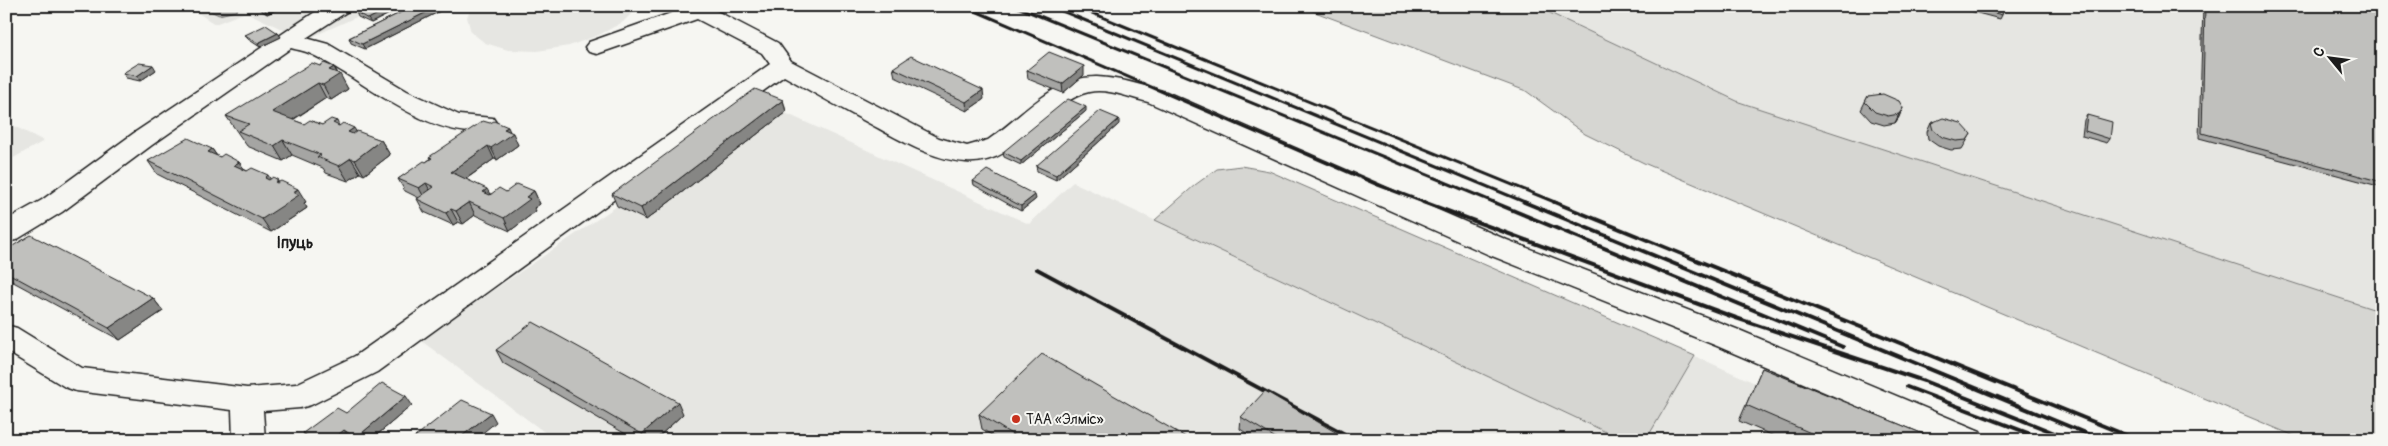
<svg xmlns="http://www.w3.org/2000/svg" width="2388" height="446" viewBox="0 0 2388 446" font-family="Pangolin,sans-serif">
	<rect width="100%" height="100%" fill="#f6f6f2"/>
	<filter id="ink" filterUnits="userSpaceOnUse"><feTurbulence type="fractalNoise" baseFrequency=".02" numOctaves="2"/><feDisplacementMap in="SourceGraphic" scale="10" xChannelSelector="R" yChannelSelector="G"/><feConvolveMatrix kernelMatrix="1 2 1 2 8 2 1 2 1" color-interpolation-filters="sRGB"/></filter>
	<g filter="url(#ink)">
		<!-- built -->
		<g fill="#e6e6e2">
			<polygon points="187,6 381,6 305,40 246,12 215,24"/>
			<polygon points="472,6 639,6 623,22 599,35 569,46 537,51 508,50 485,43 471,32 467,17"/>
			<polygon points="1535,6 2382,6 2382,314 1739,102"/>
			<polygon points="759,101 1029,224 1073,182 1623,440 555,440 420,340 617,206"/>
			<polygon points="6,122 44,141 6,162"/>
			<polygon points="1695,356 1755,383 1891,440 1646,440"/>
		</g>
		<!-- green -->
		<g fill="#d6d6d2" stroke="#797977">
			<polygon points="1299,6 1535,6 1739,102 2382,312 2382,440 2304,440 1646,164 1585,134 1526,91"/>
			<polygon points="1241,166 1269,171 1695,356 1646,440 1623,440 1155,220 1195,185 1217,169"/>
		</g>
		<!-- water -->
		<polygon fill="#acaca9" stroke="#727271" points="199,6 240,6 236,11 219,15"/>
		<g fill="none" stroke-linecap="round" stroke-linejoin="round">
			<defs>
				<g id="minor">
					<path d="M324,6H351L348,11L306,38L328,44L407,91L459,115L493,118L497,124L493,130C434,145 363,79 313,55C306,51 298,50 291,48L152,145L62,212L16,240L6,242V220L42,200L134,133Z"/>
					<path d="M691,6H707L778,43L791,61L939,138L967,146L988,140C1022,117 1054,76 1097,77C1121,78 1144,86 1166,92L1507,240L1739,330L1980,431L1985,440H1936L1717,346L1487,254L1148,102C1130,98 1108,88 1089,92C1045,102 1019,166 966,162C933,160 902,141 874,126C844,110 814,93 784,76L377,372L311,405L300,408L263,411L265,440H233L232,410L76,391L65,387L6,351V325L17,328L82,368L247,388L296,384L355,356L770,64L762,53L697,19L597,54L589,52L585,47L589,42Z"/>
				</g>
			</defs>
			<!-- minor casing -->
			<use href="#minor" stroke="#1c1c1c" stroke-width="3"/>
			<!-- minor -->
			<use href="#minor" fill="#f6f6f2" fill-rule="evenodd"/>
			<!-- rail-far1 -->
			<g stroke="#1c1c1c" stroke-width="3">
				<polyline points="964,6 1378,185 1426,203"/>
				<polyline points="1015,6 1496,203"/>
				<polyline points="1050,6 1527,203"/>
				<polyline points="1075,6 1557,203"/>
			</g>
			<!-- rail -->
			<g stroke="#1c1c1c" stroke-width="4">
				<polyline points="1423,202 1736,318 1924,381 2072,440"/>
				<polyline points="1493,202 1843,347"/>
				<polyline points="1524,202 2102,440"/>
				<polyline points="1554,202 2138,440"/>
				<polyline points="1037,269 1356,440"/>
				<polyline points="1907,387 2046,440"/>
			</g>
		</g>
		<!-- wall -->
		<g fill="#a5a5a3" stroke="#1c1c1c">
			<polygon points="254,6 284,6 267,14"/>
			<polygon points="369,6 405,6 371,23 358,17 356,12"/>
			<polygon points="414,6 450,6 365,49 351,43 349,38"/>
			<polygon points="1951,6 2004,6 2002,15 2000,19"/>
			<polygon points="2203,6 2382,6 2382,187 2199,138"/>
			<polygon points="278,33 281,37 260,47 248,39 245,35"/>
			<polygon points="320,66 334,67 348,89 331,100 326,98 293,120 304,124 322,125 337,121 339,126 381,140 390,155 364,175 360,173 348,181 326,173 323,168 292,155 283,161 247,146 226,116"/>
			<polygon points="893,68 984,99 967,111 895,77"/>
			<polygon points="156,70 140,81 126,78 123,73"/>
			<polygon points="1027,70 1084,75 1063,93 1028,79"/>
			<polygon points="1868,96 1899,101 1899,117 1895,123 1884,125 1871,121 1861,110"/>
			<polygon points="783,100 786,112 646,220 617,206 612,194"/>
			<polygon points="1086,111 1021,165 1004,157 1003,152"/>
			<polygon points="2087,115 2110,139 2107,143 2082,136 2084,120"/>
			<polygon points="1931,123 1971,134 1962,149 1951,150 1938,146 1928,139 1927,132"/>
			<polygon points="1119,124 1056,180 1037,171 1036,166"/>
			<polygon points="510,132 518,145 497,160 494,159 466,179 490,194 506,192 534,191 540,204 534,208 536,211 510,231 475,215 463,224 458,222 453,225 424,212 417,199 419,198 405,191 398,179 426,162 430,159 429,157"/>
			<polygon points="212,149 217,156 220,157 239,162 245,170 279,182 306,202 304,203 307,208 271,232 157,174 148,161"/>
			<polygon points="973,181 1036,199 1021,211 974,185"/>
			<polygon points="6,250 153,298 163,311 120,340 6,278"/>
			<polygon points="496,350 683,414 655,440 636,440 503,363"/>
			<polygon points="1762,368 1938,440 1783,440 1739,421"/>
			<polygon points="412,405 371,440 352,440 351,439 350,440 308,440 303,433 346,413"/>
			<polygon points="979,414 1191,440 999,440 982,429"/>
			<polygon points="1241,417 1349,440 1257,440 1240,429"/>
		</g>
		<!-- shaded-wall -->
		<g fill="#868684" stroke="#1c1c1c">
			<polygon points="272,6 284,6 267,14 265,10"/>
			<polygon points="393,6 405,6 371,23 368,19"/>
			<polygon points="439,6 450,6 365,49 362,44"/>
			<polygon points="278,33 281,37 260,47 258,43"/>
			<polygon points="153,65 156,70 140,81 137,76"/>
			<polygon points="1084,66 1084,75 1063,93 1062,84"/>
			<polygon points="334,67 338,75 340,74 348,89 331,100 323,85 329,70"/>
			<polygon points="318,83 326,98 281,127 272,112"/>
			<polygon points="983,90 984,99 967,111 966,102"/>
			<polygon points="783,100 786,112 646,220 641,208"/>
			<polygon points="1086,107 1086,111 1021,165 1021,161"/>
			<polygon points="1903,108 1899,117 1895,123 1899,114"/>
			<polygon points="1119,119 1119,124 1056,180 1056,175"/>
			<polygon points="508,127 511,134 513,133 518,145 497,160 491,148 504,129"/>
			<polygon points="354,128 363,143 348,132"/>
			<polygon points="283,140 292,155 283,161 274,146"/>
			<polygon points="381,140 390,155 364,175 355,160"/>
			<polygon points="488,146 494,159 457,185 451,172"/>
			<polygon points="212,149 221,162 208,152"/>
			<polygon points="351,158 360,173 348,181 339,166"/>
			<polygon points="239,162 248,174 234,165"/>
			<polygon points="268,175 276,188 265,178"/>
			<polygon points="426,183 433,196 426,201 419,188"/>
			<polygon points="298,189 306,202 304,203 307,208 271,232 262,219"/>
			<polygon points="487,189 494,201 483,192"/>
			<polygon points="534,191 540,204 534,208 536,211 510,231 504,218 526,197"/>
			<polygon points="1035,195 1036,199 1021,211 1021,206"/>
			<polygon points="469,202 475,215 463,224 456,211"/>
			<polygon points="451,209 458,222 453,225 446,213"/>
			<polygon points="153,298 163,311 120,340 109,328"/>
			<polygon points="406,396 412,405 371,440 357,440 356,438"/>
			<polygon points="678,402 683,414 655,440 645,440 642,434"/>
			<polygon points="491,413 496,422 474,440 457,440"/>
			<polygon points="344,430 351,439 350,440 332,440"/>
		</g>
		<!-- building -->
		<g fill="#c0c0bd" stroke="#1c1c1c">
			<polygon points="259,6 272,6 265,10"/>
			<polygon points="369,6 393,6 368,19 356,12"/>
			<polygon points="414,6 439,6 362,44 349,38"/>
			<polygon points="1970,6 2004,6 2002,15"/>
			<polygon points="2205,6 2382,6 2382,182 2202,133"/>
			<polygon points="266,25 278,33 258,43 245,35"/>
			<polygon points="1049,52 1084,66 1062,84 1027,70"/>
			<polygon points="911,56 983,90 966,102 893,68"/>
			<polygon points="139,63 153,65 137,76 123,73"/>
			<polygon points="312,63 320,66 324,63 334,67 329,70 340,74 323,85 318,83 272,112 304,124 310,120 322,125 331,119 337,121 333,123 339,126 343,123 354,128 348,132 353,134 357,131 381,140 355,160 351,158 339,166 317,157 321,155 283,140 274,146 238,131 249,124 226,116"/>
			<polygon points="755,89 783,100 641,208 612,194"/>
			<polygon points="1883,94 1899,101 1903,108 1899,114 1888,116 1875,112 1865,102 1868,96"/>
			<polygon points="1068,99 1086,107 1021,161 1003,152"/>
			<polygon points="1100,111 1119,119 1056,175 1036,166"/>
			<polygon points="2087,115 2112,122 2110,139 2085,131"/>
			<polygon points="1943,118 1961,123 1971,134 1967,140 1956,141 1942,137 1933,130 1931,123"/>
			<polygon points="483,121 490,123 494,121 508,127 504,129 513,133 491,148 488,146 451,172 487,189 483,192 490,195 499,188 506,192 517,184 534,191 526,197 530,199 504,218 469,202 456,211 451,209 446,213 417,199 434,187 426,183 419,188 398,179 424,161 426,162 432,158 429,157"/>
			<polygon points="188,138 212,149 208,152 215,155 220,157 224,154 239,162 234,165 247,171 252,168 268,175 265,178 269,180 273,177 278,180 275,182 277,183 281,181 298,189 293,192 299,195 262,219 148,161"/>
			<polygon points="987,170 1035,195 1021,206 973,181"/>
			<polygon points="31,235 153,298 109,328 6,272 6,250"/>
			<polygon points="533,322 678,402 642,434 496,350"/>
			<polygon points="1042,354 1191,440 1021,440 979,414"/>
			<polygon points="1762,368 1938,440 1827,440 1746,405"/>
			<polygon points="382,383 406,396 356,438 344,430 332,440 313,440 303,433 337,408 346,413"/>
			<polygon points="1265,391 1349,440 1279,440 1241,417"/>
			<polygon points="462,400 491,413 457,440 411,440"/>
			<polygon points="897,432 907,440 889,440"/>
		</g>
	</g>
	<!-- markers -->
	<circle fill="#c8321e" stroke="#f6f6f2" stroke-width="2" cx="1016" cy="419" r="5"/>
	<g text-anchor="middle" stroke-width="4" stroke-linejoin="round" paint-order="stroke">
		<!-- poi labels -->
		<g font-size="14" fill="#1c1c1c" stroke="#f6f6f2" text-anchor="start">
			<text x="1026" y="424">ТАА «Элміс»</text>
		</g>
		<!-- quarter labels -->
		<g font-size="16" font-weight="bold" fill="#1c1c1c" stroke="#f6f6f2">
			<text x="295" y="248">Іпуць</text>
		</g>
	</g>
	<!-- margin -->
	<rect width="2388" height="446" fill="none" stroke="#f6f6f2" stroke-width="25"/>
	<rect x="12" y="12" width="2363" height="421" fill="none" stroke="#1c1c1c" stroke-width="2" filter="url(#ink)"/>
	<!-- north arrow -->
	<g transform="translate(2330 58) rotate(299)" stroke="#f6f6f2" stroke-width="4" paint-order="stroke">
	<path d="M0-4L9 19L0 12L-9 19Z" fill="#1c1c1c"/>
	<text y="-8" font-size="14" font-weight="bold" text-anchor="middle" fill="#1c1c1c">С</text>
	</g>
</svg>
